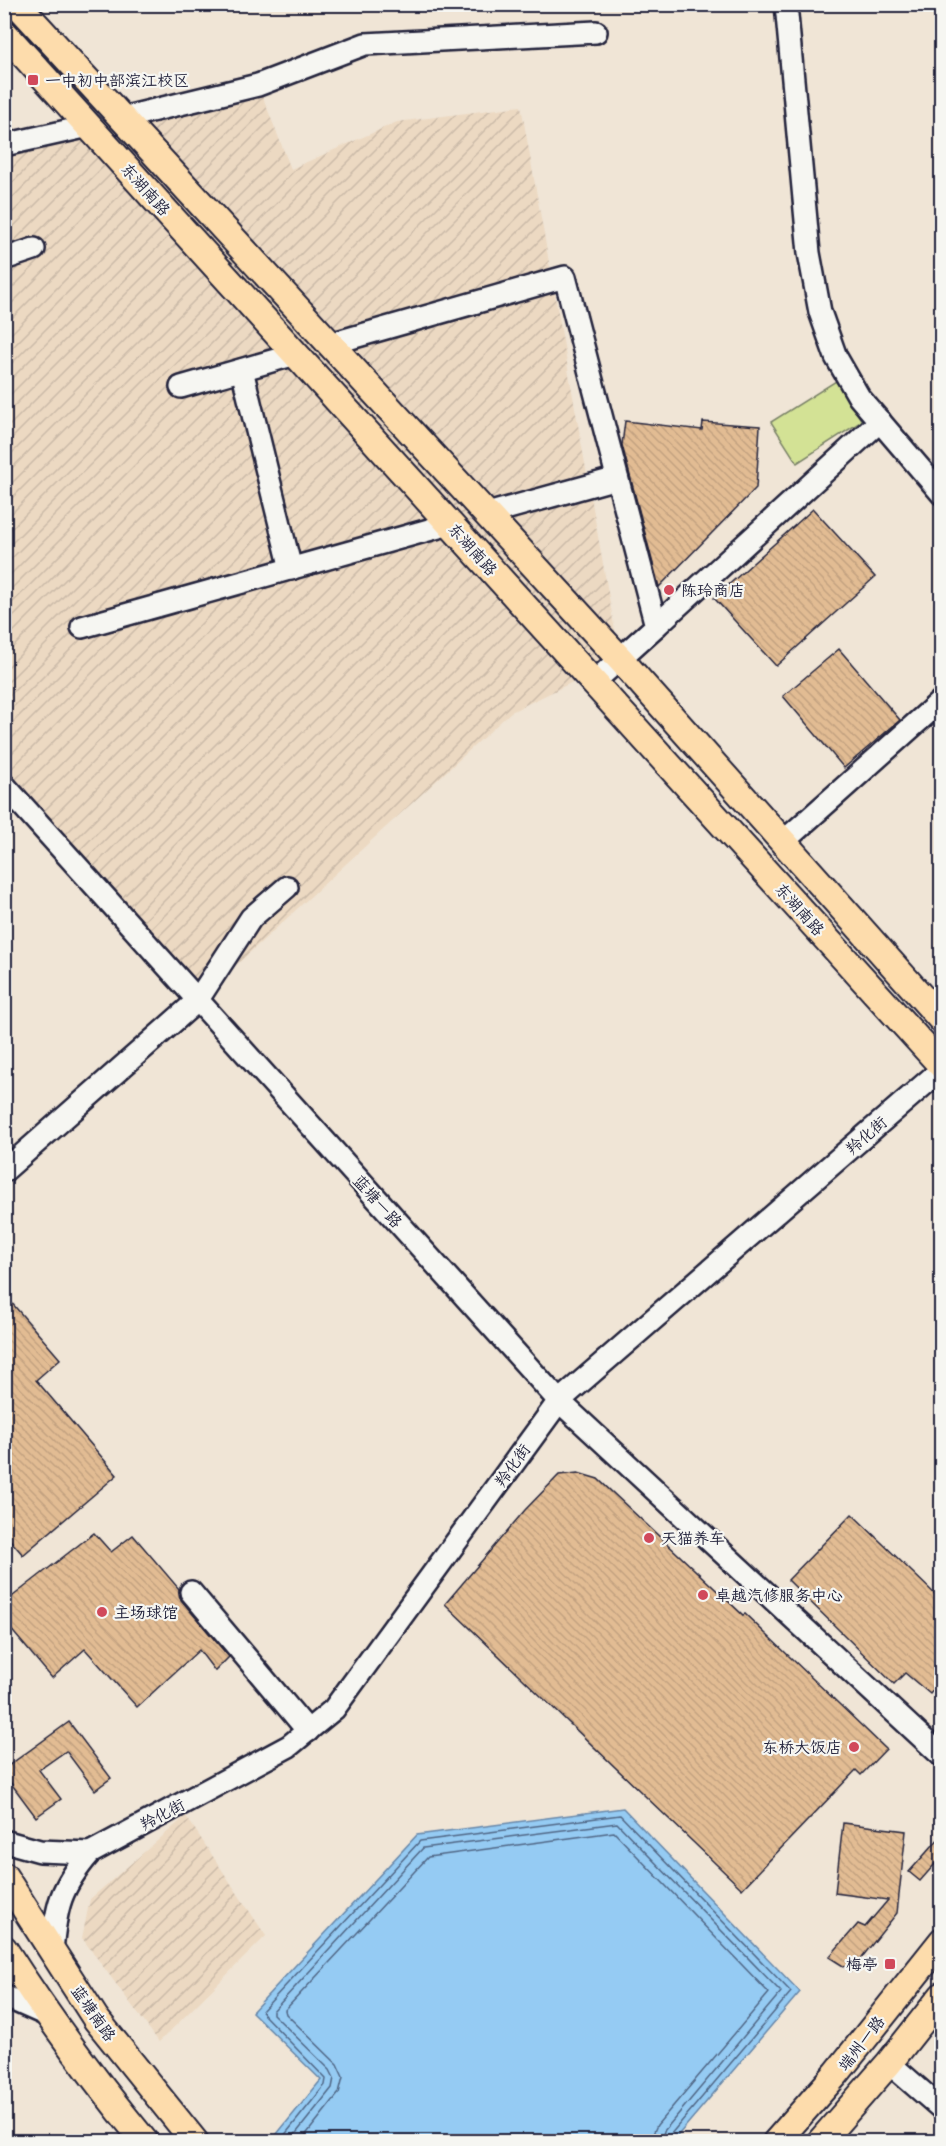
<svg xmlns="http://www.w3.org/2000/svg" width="946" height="2146" viewBox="0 0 946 2146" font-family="Mali,'LXGW WenKai TC',sans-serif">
	<defs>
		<pattern id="industrial-furrows" width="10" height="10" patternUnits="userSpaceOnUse" patternTransform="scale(1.5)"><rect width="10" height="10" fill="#ecd9c2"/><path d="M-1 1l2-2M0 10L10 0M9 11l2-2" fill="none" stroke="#cabaa8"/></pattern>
		<pattern id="building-back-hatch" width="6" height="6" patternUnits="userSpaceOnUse" patternTransform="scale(1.5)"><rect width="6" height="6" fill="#e2bc93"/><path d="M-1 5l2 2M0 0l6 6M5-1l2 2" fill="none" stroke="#c2a180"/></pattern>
	</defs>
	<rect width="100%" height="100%" fill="#f0e5d6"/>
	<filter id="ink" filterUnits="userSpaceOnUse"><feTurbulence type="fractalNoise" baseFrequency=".0167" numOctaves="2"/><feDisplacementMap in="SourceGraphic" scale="12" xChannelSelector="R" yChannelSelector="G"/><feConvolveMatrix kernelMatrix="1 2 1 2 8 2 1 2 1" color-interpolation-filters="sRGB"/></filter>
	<g filter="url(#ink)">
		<!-- industrial -->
		<g fill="url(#industrial-furrows)">
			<polygon points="258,85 291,169 397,122 521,106 620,659 511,712 197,1001 5,785 4,145"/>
			<polygon points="186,1816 266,1936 159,2042 82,1938 90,1899"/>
		</g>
		<!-- pitch -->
		<polygon fill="#d3e295" stroke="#7a8268" stroke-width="1.5" points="836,381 862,421 797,463 771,422"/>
		<!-- water -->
		<polygon fill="#95cbf3" stroke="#6787a9" stroke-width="1.5" points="623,1808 800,1992 673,2141 272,2140 321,2080 252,2012 417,1835"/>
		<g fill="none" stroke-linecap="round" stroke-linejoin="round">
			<!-- shore -->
			<g stroke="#506685" stroke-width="1.5">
				<polyline points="279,2142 325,2085 326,2079 263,2014 262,2011 420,1841 620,1815 791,1992 670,2135 669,2142"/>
				<polyline points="289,2142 332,2088 334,2078 330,2070 273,2014 273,2011 423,1848 617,1823 781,1992 664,2131 661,2142"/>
				<polyline points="300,2142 339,2093 343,2077 337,2064 286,2014 285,2010 428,1857 614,1832 769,1993 657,2125 653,2134 652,2142"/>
			</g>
		</g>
		<!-- building -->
		<g fill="url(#building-back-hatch)" stroke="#22223b" stroke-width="1.5">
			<polygon points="625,421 702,430 703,422 760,426 756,488 659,587 622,445"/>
			<polygon points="813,509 875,577 776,666 714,598"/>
			<polygon points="839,649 900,720 844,768 783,696"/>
			<polygon points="4,1294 60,1359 36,1380 117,1475 23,1555 4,1533"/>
			<polygon points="578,1473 598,1479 743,1615 745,1614 886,1749 861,1775 856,1770 742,1889 445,1604 525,1510 559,1475"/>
			<polygon points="852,1514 942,1601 942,1695 934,1689 930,1694 905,1673 894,1684 788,1580"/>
			<polygon points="94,1533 111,1552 133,1535 179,1589 181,1600 229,1657 215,1671 199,1650 137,1707 85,1649 52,1678 4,1621 4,1603"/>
			<polygon points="69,1722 111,1778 95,1790 66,1751 39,1770 61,1799 36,1817 4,1774 4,1769"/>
			<polygon points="843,1823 906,1831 897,1913 851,1971 829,1957 858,1924 865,1927 888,1900 835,1893"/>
			<polygon points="942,1835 942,1856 920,1881 909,1872"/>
		</g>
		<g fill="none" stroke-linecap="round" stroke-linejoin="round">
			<defs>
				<g id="minor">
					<polyline points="786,4 809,253 820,312 836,357 859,397 942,494"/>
					<polyline points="122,118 258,85 365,44 596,32"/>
					<polyline points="4,145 89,126"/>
					<polyline points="4,259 34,249"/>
					<polyline points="330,344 565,277 656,626 594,682"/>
					<polyline points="242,370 291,569"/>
					<polyline points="181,387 296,354"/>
					<polyline points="487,514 617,478"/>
					<polyline points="656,626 880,421"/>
					<polyline points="82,627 450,524"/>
					<polyline points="4,785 559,1401 942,1756"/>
					<polyline points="783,842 942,700"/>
					<polyline points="4,1171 197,1001 251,918 287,887"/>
					<polyline points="191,1592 308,1731"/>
					<polyline points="4,1841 40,1851 90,1853"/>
					<path d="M52,1951C56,1906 60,1888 90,1853L289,1746L334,1709L559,1401L942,1069"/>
					<polyline points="4,1996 49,2016"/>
					<polyline points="889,2063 942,2109"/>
				</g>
				<g id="major">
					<polyline points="17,4 620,659 942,1020"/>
					<polyline points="4,33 942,1066"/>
					<polyline points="4,1876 96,2019 195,2142"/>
					<path d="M4,1949C47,2016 94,2080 145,2142"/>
					<polyline points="776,2142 836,2074 942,1941"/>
					<polyline points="820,2142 889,2063 942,1996"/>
				</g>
			</defs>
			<!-- minor casing -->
			<use href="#minor" stroke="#22223b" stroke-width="26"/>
			<!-- major casing -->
			<use href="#major" stroke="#22223b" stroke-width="30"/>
			<!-- minor -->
			<use href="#minor" stroke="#f6f6f2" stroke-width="21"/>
			<!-- major -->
			<use href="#major" stroke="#fddcac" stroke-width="26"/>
		</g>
	</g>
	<!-- markers -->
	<g fill="#d1495b" stroke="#f6f6f2" stroke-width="2">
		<rect x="27" y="74" width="12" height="12" rx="3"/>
		<circle cx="669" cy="590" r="6"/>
		<circle cx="649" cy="1538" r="6"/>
		<circle cx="703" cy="1595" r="6"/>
		<circle cx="102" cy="1612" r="6"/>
		<circle cx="854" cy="1747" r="6"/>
		<rect x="884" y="1958" width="12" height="12" rx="3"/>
	</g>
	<g text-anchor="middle" stroke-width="4.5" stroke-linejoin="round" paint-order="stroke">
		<!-- poi labels -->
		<g font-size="16" fill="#22223b" stroke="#f6f6f2" text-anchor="start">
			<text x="45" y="86">一中初中部滨江校区</text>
			<text x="681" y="596">陈玲商店</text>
			<text x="661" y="1544">天猫养车</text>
			<text x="715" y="1601">卓越汽修服务中心</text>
			<text x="114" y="1618">主场球馆</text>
			<text x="842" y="1753" text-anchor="end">东桥大饭店</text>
			<text x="878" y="1970" text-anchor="end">梅亭</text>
		</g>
		<!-- street labels -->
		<g font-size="16" fill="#22223b" stroke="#f6f6f2">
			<text transform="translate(146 189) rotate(48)" y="6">东湖南路</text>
			<text transform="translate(473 549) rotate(48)" y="6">东湖南路</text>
			<text transform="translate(800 909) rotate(48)" y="6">东湖南路</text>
			<text transform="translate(866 1135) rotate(-41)" y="6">羚化街</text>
			<text transform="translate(378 1201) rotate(48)" y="6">蓝塘一路</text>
			<text transform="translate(512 1465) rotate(-54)" y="6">羚化街</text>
			<text transform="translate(162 1814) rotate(-28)" y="6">羚化街</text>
			<text transform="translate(94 2013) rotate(55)" y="6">蓝塘南路</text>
			<text transform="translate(861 2043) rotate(-52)" y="6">端州一路</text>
		</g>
	</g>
	<!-- margin -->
	<rect width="946" height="2146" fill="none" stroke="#f6f6f2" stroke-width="24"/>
	<rect x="12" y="12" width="922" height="2122" fill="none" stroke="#22223b" stroke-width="2" filter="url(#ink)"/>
</svg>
